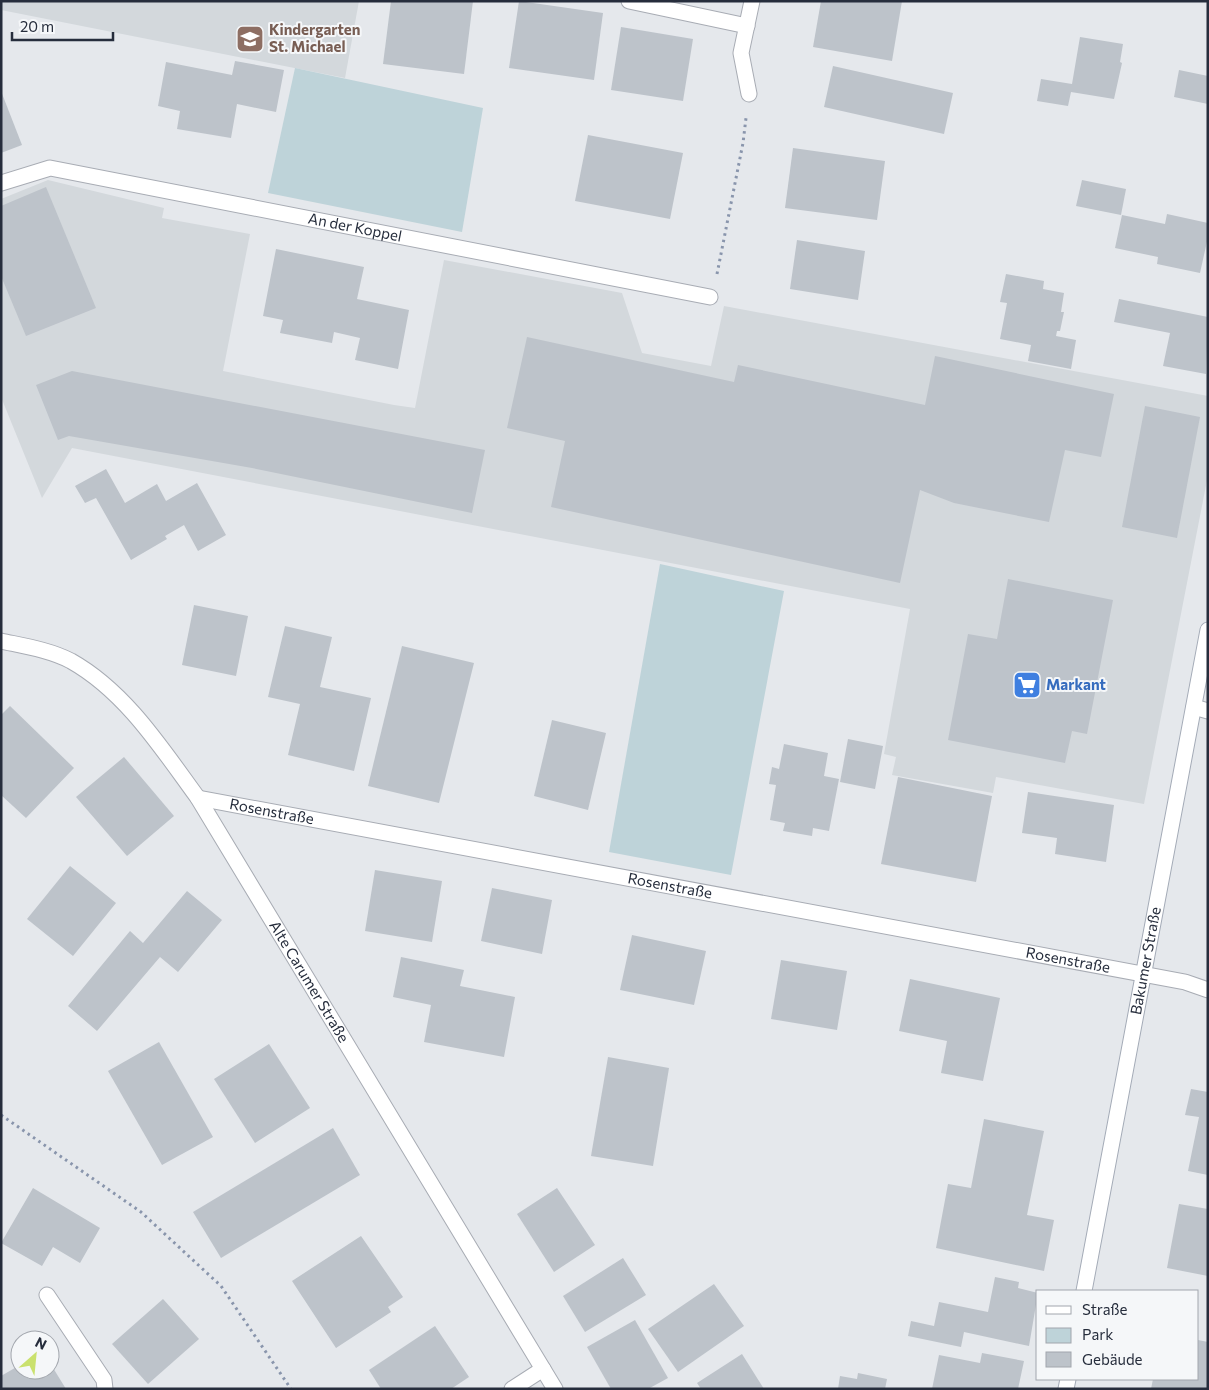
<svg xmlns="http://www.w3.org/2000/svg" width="1209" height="1390" viewBox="0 0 1209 1390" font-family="Commissioner,sans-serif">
	<rect width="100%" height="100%" fill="#e5e8ec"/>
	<!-- built -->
	<g fill="#d3d8dc">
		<polygon points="1,1 359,1 345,78 1,10"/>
		<polygon points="48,180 164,208 162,218 250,234 223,371 394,405 415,408 444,260 622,293 642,353 711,366 724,306 1208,396 1208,475 1144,804 996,777 993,793 892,775 896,757 884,754 910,609 72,448 42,498 1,397 1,199"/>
	</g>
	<!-- green -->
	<g fill="#bed3d9">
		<polygon points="295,68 483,108 462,232 268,193"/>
		<polygon points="660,564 784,591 731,875 609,852"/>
	</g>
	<!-- building -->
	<g fill="#bdc3ca">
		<polygon points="391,1 473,1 464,74 383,64"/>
		<polygon points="519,1 603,13 594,80 509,68"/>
		<polygon points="821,1 902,1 892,61 813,47"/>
		<polygon points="621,27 693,39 683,101 611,90"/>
		<polygon points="1080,37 1123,44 1120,62 1122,63 1114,99 1071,92 1068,106 1037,101 1041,79 1072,84"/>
		<polygon points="235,61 284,70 276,112 237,104 231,138 177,129 180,111 158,106 166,62 232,75"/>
		<polygon points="833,66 953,93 944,134 824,107"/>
		<polygon points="1179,70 1208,76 1208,104 1174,97"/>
		<polygon points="1,91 22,145 1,153"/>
		<polygon points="588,135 683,153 670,219 575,201"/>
		<polygon points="793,148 885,161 877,220 785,208"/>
		<polygon points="1082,180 1126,189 1121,215 1076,206"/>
		<polygon points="46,187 96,308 26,336 1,276 1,206"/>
		<polygon points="1167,214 1208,223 1208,237 1200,273 1157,264 1158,257 1115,248 1122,215 1165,224"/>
		<polygon points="797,240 865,251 858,300 790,289"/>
		<polygon points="276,249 364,267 357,299 409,310 398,369 355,360 360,338 334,332 332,343 280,333 283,320 263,316"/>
		<polygon points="1006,274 1044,281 1043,289 1064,293 1061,312 1064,312 1060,331 1057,331 1056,336 1076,340 1071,369 1028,361 1031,345 1000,339 1007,303 1000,302"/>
		<polygon points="1119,299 1208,317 1206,374 1163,366 1170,333 1114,322"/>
		<polygon points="527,337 734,382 738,365 925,405 935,356 1114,394 1101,457 1065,450 1049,522 954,503 920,490 900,583 551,507 565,441 507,428"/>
		<polygon points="72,371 485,450 472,513 252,468 69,436 58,440 36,385"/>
		<polygon points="1145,406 1200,417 1177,538 1122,527"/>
		<polygon points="106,469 125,503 157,484 166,501 197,483 226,535 198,551 184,525 165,536 167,539 131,560 96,498 85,503 75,486"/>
		<polygon points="1008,579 1113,600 1087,734 1072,731 1065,763 948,740 968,634 997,639"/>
		<polygon points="194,605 248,616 236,676 182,665"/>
		<polygon points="285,626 332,637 320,687 371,698 354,771 288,755 300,704 268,697"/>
		<polygon points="402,646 474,663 439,803 368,786"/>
		<polygon points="10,706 74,768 26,818 1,795 1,715"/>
		<polygon points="552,720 606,733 588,810 534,796"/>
		<polygon points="848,739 883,746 875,789 840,782"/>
		<polygon points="784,744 828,753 824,776 839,779 829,831 813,828 812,836 783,831 785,823 770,820 776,785 769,784 772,767 779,769"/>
		<polygon points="124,757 174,816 127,856 76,797"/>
		<polygon points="898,777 992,796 976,882 881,864"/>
		<polygon points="1028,792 1114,805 1106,862 1055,854 1057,838 1022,833"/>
		<polygon points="70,866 116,903 73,956 27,919"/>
		<polygon points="375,870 442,881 432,942 365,931"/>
		<polygon points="492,888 552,900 542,954 481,941"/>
		<polygon points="187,891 222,920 178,972 160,957 97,1031 68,1006 130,931 143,943"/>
		<polygon points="632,935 706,951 694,1005 620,990"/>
		<polygon points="401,957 464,970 460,986 515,997 504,1057 424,1042 431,1005 393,997"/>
		<polygon points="781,960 847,971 837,1030 771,1019"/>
		<polygon points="910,979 1000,998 983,1081 941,1073 947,1041 899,1031"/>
		<polygon points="159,1042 213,1137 162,1165 108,1071"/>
		<polygon points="269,1044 310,1108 255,1143 214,1079"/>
		<polygon points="608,1057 669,1068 653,1166 591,1156"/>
		<polygon points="1191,1089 1208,1092 1208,1175 1188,1171 1199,1117 1185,1115"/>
		<polygon points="984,1119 1044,1131 1027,1215 1054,1220 1044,1271 936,1248 948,1184 971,1188"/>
		<polygon points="333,1128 360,1175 221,1258 193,1212"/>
		<polygon points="33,1188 100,1228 80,1263 53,1247 42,1266 1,1243"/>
		<polygon points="557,1188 595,1245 554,1272 517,1214"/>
		<polygon points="1179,1204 1208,1209 1208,1276 1167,1268"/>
		<polygon points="361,1236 403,1297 388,1307 391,1312 336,1348 292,1281"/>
		<polygon points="623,1258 646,1295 585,1332 563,1296"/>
		<polygon points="995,1277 1019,1282 1018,1288 1038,1293 1029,1346 964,1332 961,1347 908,1336 911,1321 934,1326 939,1302 988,1312"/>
		<polygon points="714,1284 744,1326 678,1372 648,1329"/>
		<polygon points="163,1299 199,1339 148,1384 112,1344"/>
		<polygon points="635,1320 668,1378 648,1389 611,1389 587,1347"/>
		<polygon points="435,1326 469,1377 451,1389 381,1389 369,1370"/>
		<polygon points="1198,1340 1208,1342 1208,1389 1151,1389 1153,1379 1198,1379"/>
		<polygon points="982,1353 1024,1361 1018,1389 932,1389 939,1355 980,1363"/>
		<polygon points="742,1354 764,1389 701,1389 697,1383"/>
		<polygon points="50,1363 66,1389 1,1389 1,1376 20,1365 20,1370 50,1370"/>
		<polygon points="858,1373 887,1379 885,1389 838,1389 840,1376 857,1379"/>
	</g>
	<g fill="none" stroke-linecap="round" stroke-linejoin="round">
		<defs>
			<g id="lane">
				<polyline points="1194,707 1208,711"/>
				<polyline points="47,1295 104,1380 105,1389"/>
			</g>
			<g id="street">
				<polyline points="629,1 747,26"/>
				<polyline points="749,94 741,53 752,1"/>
				<path id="s1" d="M1,183L50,168L710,297"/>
				<path id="s2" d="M1,641C24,646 50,650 71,661C126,692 162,749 198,798L555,1389"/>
				<path id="s3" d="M198,798L1185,982L1208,990"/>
				<polyline points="512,1389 543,1369"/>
			</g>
			<g id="secondary">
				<path id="s4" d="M1084,1291L1208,630"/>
				<polyline points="1066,1389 1068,1379"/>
			</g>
		</defs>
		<!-- lane casing -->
		<use href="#lane" stroke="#a8acb4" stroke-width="17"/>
		<!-- street casing -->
		<use href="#street" stroke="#a8acb4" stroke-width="17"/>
		<!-- secondary casing -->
		<use href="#secondary" stroke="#a4abb7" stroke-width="17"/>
		<!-- path -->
		<g stroke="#8995ac" stroke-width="3" stroke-dasharray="2.5 4" stroke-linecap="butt">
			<polyline points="717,274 743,143 746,118"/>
			<polyline points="1,1115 141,1212 221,1286 291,1389"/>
		</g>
		<!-- lane -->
		<use href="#lane" stroke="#fff" stroke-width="15"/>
		<!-- street -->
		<use href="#street" stroke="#fff" stroke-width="15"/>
		<!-- secondary -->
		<use href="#secondary" stroke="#fff" stroke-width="15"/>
	</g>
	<!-- icons -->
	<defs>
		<symbol id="school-square" viewBox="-11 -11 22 22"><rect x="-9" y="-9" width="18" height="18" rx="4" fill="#8d6e63" stroke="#f5f7f9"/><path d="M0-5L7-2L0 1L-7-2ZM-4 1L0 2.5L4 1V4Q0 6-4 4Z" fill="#fff"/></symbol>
		<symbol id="supermarket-square" viewBox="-11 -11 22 22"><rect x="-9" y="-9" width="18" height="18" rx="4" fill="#3f7fe0" stroke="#f5f7f9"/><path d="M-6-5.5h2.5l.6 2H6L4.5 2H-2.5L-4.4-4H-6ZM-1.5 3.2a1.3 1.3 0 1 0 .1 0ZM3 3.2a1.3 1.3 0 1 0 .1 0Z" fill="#fff"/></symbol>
	</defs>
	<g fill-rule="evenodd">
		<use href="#school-square" x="234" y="23" width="32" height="32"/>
		<use href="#supermarket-square" x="1011" y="669" width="32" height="32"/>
	</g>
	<g text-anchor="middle" stroke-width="4" stroke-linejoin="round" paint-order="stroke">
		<!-- education labels -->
		<g font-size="15" font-weight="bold" fill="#785e54" stroke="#f5f7f9" text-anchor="start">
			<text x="269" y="35">Kindergarten<tspan x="269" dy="17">St. Michael</tspan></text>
		</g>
		<!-- street labels -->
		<g font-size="15" fill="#262d3c" stroke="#f5f7f9">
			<text dy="5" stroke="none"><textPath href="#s1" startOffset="362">An der Koppel</textPath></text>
			<text dy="5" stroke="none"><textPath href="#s3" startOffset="75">Rosenstraße</textPath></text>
			<text dy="5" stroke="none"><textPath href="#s3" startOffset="480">Rosenstraße</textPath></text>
			<text dy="5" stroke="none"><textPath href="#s3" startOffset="885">Rosenstraße</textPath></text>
			<text dy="5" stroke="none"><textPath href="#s4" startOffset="336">Bakumer Straße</textPath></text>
			<text dy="5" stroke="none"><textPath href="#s2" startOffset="476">Alte Carumer Straße</textPath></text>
		</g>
		<!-- shop labels -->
		<g font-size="15" font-weight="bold" fill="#366cbe" stroke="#f5f7f9" text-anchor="start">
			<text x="1046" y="690">Markant</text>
		</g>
	</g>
	<!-- border -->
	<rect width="1209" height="1390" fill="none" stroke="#262d3c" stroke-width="5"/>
	<!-- legend -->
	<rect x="1036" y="1290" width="162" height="90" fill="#f5f7f9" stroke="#a2a6ad"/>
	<rect x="1046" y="1306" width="25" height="8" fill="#ffffff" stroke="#a2a6ad"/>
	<text x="1082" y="1315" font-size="15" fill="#262d3c">Straße</text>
	<rect x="1046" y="1328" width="25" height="15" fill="#bed3d9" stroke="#a2a6ad"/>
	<text x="1082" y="1340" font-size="15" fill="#262d3c">Park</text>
	<rect x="1046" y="1352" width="25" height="15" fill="#bdc3ca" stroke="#a2a6ad"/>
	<text x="1082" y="1365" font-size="15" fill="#262d3c">Gebäude</text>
	<!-- north arrow -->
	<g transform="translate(35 1355) rotate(27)"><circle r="24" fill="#f5f7f9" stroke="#a2a6ad"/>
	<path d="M0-4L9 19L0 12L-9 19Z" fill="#cae16e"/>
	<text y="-8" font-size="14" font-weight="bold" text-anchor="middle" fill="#262d3c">N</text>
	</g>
	<!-- scale -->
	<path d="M12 32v8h101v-8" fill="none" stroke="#262d3c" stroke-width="2.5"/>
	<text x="20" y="32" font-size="15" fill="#262d3c" stroke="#f5f7f9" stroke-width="4" paint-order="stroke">20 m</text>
</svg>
